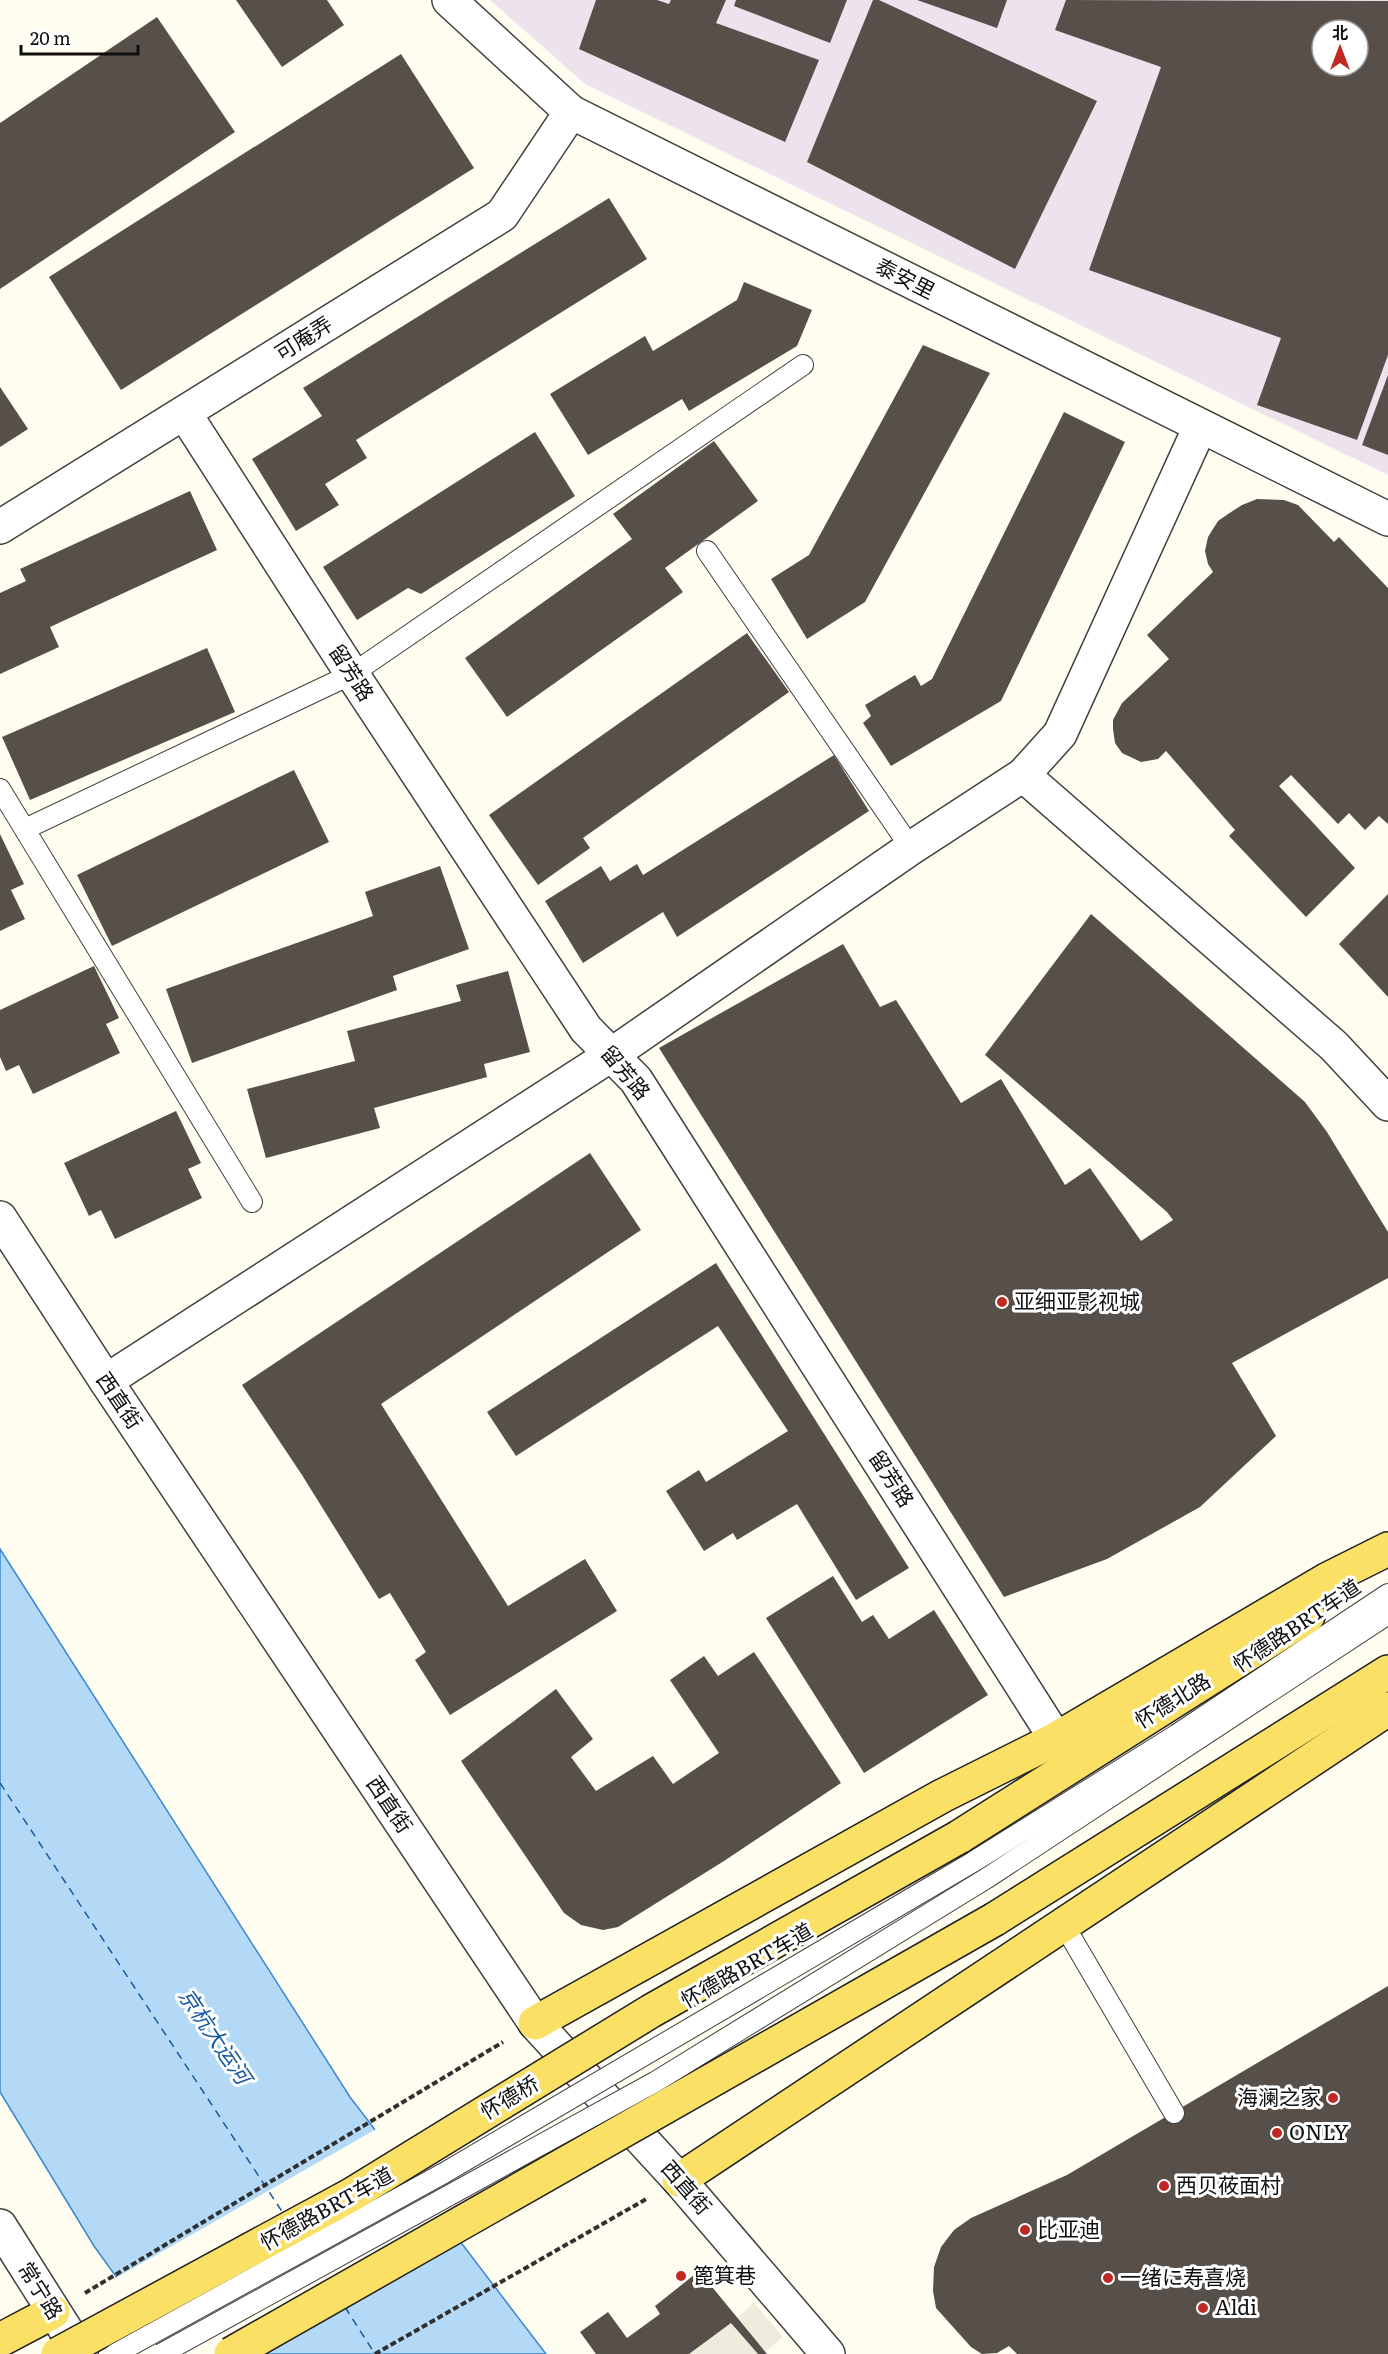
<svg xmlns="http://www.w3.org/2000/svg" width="1388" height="2354" viewBox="0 0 1388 2354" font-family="Literata,'Noto Sans SC','Noto Sans JP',serif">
	<rect width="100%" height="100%" fill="#fffdef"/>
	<!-- industrial -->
	<path fill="#ede3ed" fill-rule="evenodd" d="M490,0H1388V475L585,84ZM1322,30H1358V66H1322Z"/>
	<!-- plaza -->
	<g fill="#efecde">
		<polygon points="754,2303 783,2337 765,2352 736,2319"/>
		<polygon points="731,2323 758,2354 689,2354 691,2353"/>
	</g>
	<!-- water -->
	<polygon fill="#b4d9f7" stroke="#3a88cf" stroke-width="1.5" points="0,1549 350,2097 546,2354 172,2354 94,2246 0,2092"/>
	<!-- pier -->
	<polygon fill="#fffdef" points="378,2128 465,2241 265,2354 168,2354 114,2279"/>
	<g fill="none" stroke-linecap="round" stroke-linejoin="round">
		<!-- ferry -->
		<g stroke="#165aa2" stroke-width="1.5" stroke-dasharray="8 6" stroke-linecap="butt">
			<polyline points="0,1783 283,2213"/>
			<polyline points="345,2307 375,2354"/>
		</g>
	</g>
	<!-- building -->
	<g fill="#57504a" fill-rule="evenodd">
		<polygon points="236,0 327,0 344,25 282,67"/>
		<polygon points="596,0 657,0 669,4 671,0 726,0 716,23 819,60 785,142 579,49"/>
		<polygon points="736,0 847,0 830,43 734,6"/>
		<polygon points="873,0 879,0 1097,101 1015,269 807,162"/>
		<polygon points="917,0 1007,0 997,28"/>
		<path d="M1066,0L1388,1V355L1357,440L1257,405L1281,338L1089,270L1161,67L1055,30ZM1322,30H1358V66H1322Z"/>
		<polygon points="157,17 235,132 0,289 0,123"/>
		<polygon points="401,54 474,168 121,390 49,277"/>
		<polygon points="609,198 647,259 356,440 367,458 325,484 339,505 296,531 252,459 322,416 303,388"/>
		<polygon points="744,282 812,310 797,346 689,411 682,399 588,455 550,394 645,336 653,351 737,300"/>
		<polygon points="923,345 990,373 865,602 807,639 771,579 809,555"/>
		<polygon points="1388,375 1388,455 1362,445"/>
		<polygon points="0,387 28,429 0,447"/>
		<polygon points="1064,412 1125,442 1001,701 891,766 863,723 871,716 865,705 915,675 921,686 932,679"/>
		<polygon points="535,432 575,496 421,594 408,588 357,620 323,567"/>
		<polygon points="714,441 758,501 665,568 683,592 507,717 465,658 632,539 613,514"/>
		<polygon points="190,491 217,550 50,627 59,647 0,674 0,593 26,581 20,569"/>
		<polygon points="1257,499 1284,500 1298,505 1334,542 1339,537 1388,588 1388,824 1379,816 1365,830 1349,813 1338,824 1291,775 1279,786 1355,868 1306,917 1229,836 1235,830 1166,751 1158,759 1141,762 1122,753 1115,743 1113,729 1113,720 1122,703 1169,659 1147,635 1213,572 1208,564 1205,551 1208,537 1218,521 1228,514 1242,505"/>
		<polygon points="747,633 789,692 583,838 590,848 538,885 489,815"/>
		<polygon points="207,648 235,712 30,800 2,737"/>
		<polygon points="834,755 869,811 677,937 663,912 583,963 545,901 601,866 610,881 637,864 643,875"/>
		<polygon points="294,770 329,842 112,946 77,875"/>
		<polygon points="0,834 24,884 11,890 25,919 0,931"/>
		<polygon points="440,866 469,949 393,976 397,990 192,1063 166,989 373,916 365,892"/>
		<polygon points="1388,894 1388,997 1339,944"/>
		<polygon points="1091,914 1305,1102 1327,1132 1388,1232 1388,1278 1232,1363 1276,1436 1200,1507 1107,1559 1004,1597 659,1048 843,944 880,1007 896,1000 961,1103 1001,1079 1065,1185 1090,1168 1141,1241 1173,1220 1167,1212 985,1055"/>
		<polygon points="94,966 119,1018 106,1024 120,1053 33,1094 19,1065 6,1071 0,1057 0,1010"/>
		<polygon points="508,971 530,1052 484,1064 487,1077 374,1108 380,1128 266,1158 247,1089 355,1061 347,1031 461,1001 456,985"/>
		<polygon points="176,1111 201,1163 188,1169 202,1198 115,1239 101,1210 89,1216 64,1163"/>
		<polygon points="590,1153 641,1230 381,1404 508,1606 585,1559 617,1611 450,1715 415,1660 426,1652 390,1593 379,1599 302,1475 242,1385"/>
		<polygon points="716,1263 909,1568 856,1600 797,1504 737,1540 733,1533 704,1551 666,1491 699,1470 706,1482 788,1431 718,1326 516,1456 487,1412"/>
		<polygon points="833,1576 862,1622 873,1615 889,1639 934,1610 988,1695 864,1773 766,1618"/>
		<polygon points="754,1652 841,1783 724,1861 618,1927 603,1930 581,1925 564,1913 461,1761 556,1689 593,1739 571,1757 596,1791 653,1756 673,1784 719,1753 670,1680 704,1656 718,1676"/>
		<polygon points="1388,1986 1388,2354 1017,2354 1009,2346 997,2353 982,2354 971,2347 936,2308 933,2291 934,2267 941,2247 954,2230 971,2218 1067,2175"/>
		<polygon points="699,2271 767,2354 758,2354 731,2323 689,2354 596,2354 580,2332 608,2312 627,2338 660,2314 655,2306"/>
	</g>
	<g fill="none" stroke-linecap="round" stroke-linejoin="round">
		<defs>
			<g id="lane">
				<polyline points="707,551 911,848"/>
				<polyline points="0,789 252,1202"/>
				<polyline points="25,829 352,674 803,365"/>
				<polyline points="973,1862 1176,1735 1388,1594"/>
				<polyline points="987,1878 1388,1614"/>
				<polyline points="1064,1925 1174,2113"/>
			</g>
			<g id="street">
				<polyline points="449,0 571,112 1388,519"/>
				<polyline points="185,414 352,674 586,1029 636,1080 1056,1739"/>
				<polyline points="0,527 502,215 571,112"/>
				<polyline points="1023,775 1334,1046 1388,1104"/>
				<polyline points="0,1218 106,1381 535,2023 679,2180 828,2354"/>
				<polyline points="106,1381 611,1055 911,848 1023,775 1060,734 1200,427"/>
				<polyline points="0,2226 81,2354"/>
			</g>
			<g id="primary">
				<polyline points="959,1837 1308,1616"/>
				<polyline points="995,1919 1388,1672"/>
				<polyline points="535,2023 942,1796 1056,1739 1328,1579 1388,1549"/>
				<polyline points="679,2180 1388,1709"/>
				<polyline points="0,2340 53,2312"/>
			</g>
		</defs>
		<!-- lane casing -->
		<use href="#lane" stroke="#414141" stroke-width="22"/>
		<!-- street casing -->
		<use href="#street" stroke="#414141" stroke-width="36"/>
		<!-- primary casing -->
		<use href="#primary" stroke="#1f1f1f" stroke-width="36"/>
		<!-- path -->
		<g stroke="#303030" stroke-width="4" stroke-dasharray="6 3" stroke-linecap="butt">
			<polyline points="85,2293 503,2042"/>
			<polyline points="375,2354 648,2198"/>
		</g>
		<!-- lane -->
		<use href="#lane" stroke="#fff" stroke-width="20"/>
		<!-- street -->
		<use href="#street" stroke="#fff" stroke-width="33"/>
		<!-- primary -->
		<use href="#primary" stroke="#fae065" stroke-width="33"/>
		<defs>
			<g id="lane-bridge">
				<polyline points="115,2354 444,2173 973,1862"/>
				<polyline points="161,2354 655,2082 987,1878"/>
			</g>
			<g id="primary-bridge">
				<polyline points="58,2354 351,2195 651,2011 959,1837"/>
				<polyline points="231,2354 995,1919"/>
			</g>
		</defs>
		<!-- lane-bridge casing -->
		<use href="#lane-bridge" stroke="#414141" stroke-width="22" stroke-linecap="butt"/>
		<!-- primary-bridge casing -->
		<use href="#primary-bridge" stroke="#1f1f1f" stroke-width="36" stroke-linecap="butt"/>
		<!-- lane-bridge -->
		<use href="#lane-bridge" stroke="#fff" stroke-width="20"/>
		<!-- primary-bridge -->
		<use href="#primary-bridge" stroke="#fae065" stroke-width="33"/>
	</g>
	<!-- markers -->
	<g fill="#c02824" stroke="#fff" stroke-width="2">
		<circle cx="1002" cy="1302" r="6"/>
		<circle cx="1333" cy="2098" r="6"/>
		<circle cx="1277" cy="2133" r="6"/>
		<circle cx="1164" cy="2186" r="6"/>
		<circle cx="1025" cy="2230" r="6"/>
		<circle cx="681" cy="2276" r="6"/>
		<circle cx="1108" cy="2278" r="6"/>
		<circle cx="1203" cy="2308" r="6"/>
	</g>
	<g text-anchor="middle" stroke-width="6" stroke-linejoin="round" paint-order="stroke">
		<!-- street labels -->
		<g font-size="21" fill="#0e0e0e" stroke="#fff">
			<text transform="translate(905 279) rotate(27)" y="7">泰安里</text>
			<text transform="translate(304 339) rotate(-32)" y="7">可庵弄</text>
			<text transform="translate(351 673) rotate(57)" y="7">留芳路</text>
			<text transform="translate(625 1073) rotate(50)" y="7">留芳路</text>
			<text transform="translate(119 1401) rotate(56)" y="7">西直街</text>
			<text transform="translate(891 1479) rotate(57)" y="7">留芳路</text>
			<text transform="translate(1297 1626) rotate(-34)" y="7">怀德路BRT车道</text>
			<text transform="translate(1173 1701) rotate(-32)" y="7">怀德北路</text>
			<text transform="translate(389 1805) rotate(56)" y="7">西直街</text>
			<text transform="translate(747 1966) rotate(-30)" y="7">怀德路BRT车道</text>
			<text transform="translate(510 2098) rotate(-31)" y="7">怀德桥</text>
			<text transform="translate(686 2188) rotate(49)" y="7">西直街</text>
			<text transform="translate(327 2209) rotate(-29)" y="7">怀德路BRT车道</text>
			<text transform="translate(40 2291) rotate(58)" y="7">常宁路</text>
		</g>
		<!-- poi labels -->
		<g font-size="21" fill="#0e0e0e" stroke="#fff" text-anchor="start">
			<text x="1014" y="1309">亚细亚影视城</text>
			<text x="1321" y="2105" text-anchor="end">海澜之家</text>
			<text x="1289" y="2140">ONLY</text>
			<text x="1176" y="2193">西贝莜面村</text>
			<text x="1037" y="2237">比亚迪</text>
			<text x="693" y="2283">篦箕巷</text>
			<text x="1120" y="2285">一绪に寿喜烧</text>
			<text x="1215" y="2315">Aldi</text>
		</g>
		<!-- water labels -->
		<g font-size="22" font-style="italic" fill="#165aa2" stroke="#fff">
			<text transform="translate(215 2036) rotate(56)" y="8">京杭大运河</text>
		</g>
	</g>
	<!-- north arrow -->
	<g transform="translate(1340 48)"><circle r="28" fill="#ffffff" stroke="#9f9f9f" stroke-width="1.5"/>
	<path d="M0-4.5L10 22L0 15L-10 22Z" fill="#c02824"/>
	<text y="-9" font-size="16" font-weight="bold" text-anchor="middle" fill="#0e0e0e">北</text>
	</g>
	<!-- scale -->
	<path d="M21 45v9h117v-9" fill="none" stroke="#0e0e0e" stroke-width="3"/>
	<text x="30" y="45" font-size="18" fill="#0e0e0e" stroke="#ffffff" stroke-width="4.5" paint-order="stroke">20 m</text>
</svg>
